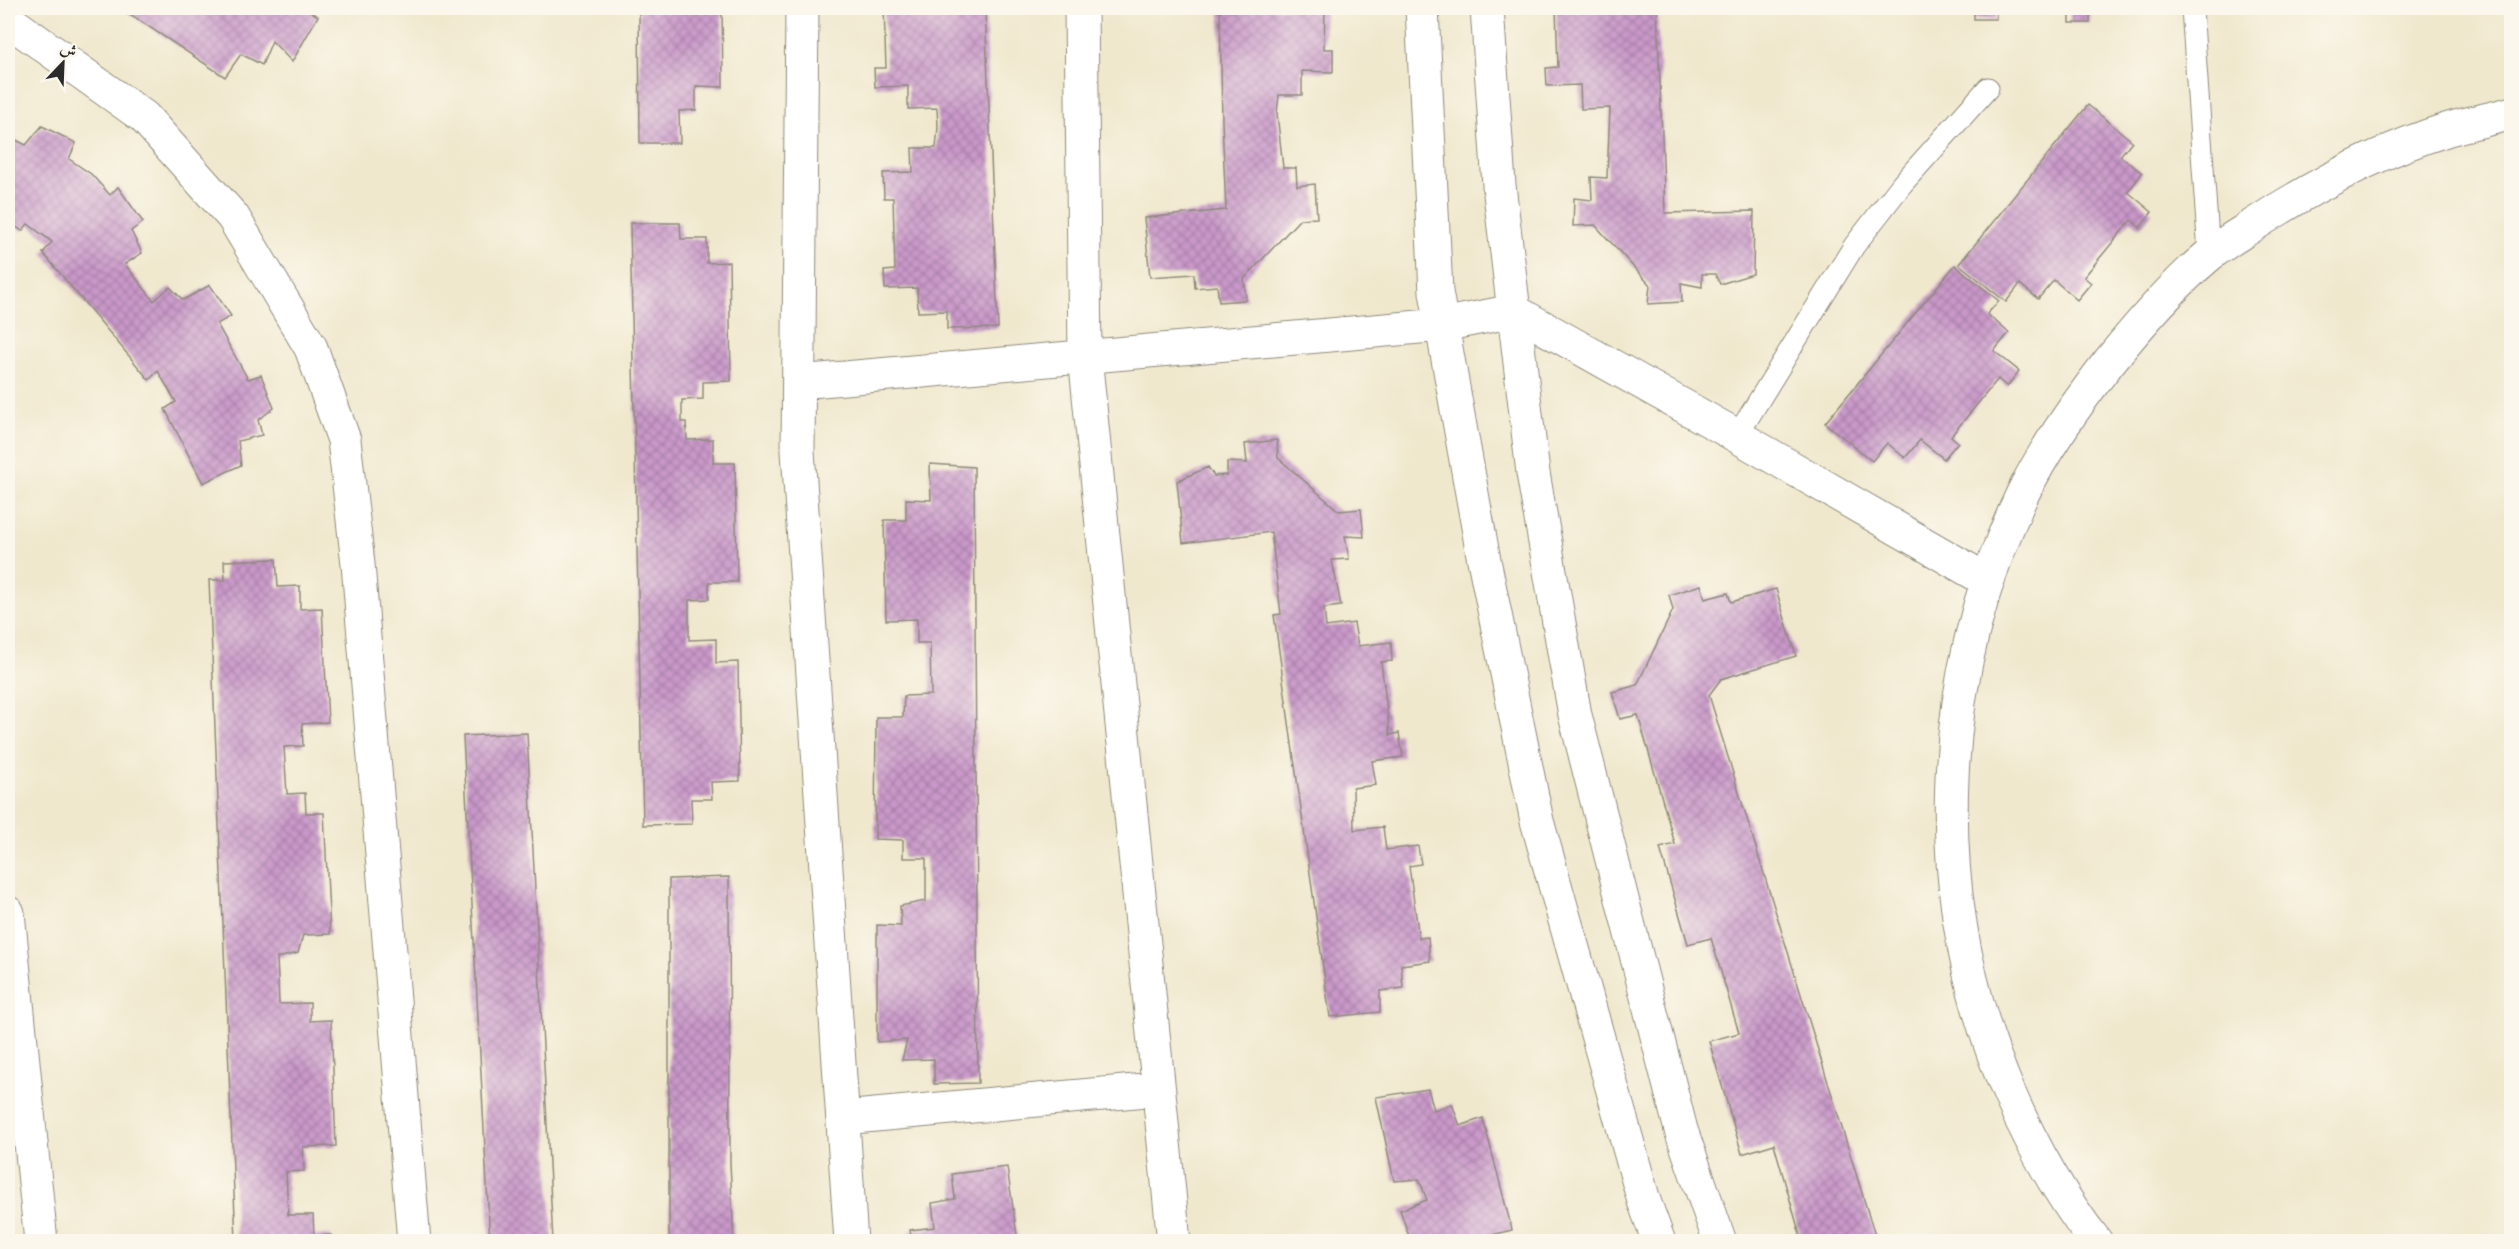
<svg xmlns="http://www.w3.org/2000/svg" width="2519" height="1249" viewBox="0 0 2519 1249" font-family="'IM FELL DW Pica',Amiri,serif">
	<defs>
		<pattern id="building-cross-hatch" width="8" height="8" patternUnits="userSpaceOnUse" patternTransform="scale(1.5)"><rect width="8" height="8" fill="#ca99ca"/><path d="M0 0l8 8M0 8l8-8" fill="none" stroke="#a47da4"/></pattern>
	</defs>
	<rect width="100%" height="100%" fill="#fbf7ec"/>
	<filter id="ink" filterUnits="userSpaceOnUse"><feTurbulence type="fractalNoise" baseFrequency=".0167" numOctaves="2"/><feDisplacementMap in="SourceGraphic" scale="12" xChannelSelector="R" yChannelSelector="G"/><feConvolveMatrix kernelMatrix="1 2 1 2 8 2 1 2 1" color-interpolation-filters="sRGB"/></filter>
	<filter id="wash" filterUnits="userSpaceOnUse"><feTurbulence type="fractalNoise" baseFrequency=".008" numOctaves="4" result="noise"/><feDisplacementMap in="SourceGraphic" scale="24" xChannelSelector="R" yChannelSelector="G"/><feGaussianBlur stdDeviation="1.35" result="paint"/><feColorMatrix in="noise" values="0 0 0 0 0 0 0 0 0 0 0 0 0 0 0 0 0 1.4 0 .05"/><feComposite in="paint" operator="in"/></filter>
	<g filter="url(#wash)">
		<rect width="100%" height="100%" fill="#f0e8cd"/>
		<g id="blocks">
			<!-- building -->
			<g fill="url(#building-cross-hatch)">
				<polygon points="130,8 305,8 318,16 292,62 272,41 262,65 241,54 225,77 128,13"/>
				<polygon points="639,8 722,8 723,87 696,86 696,110 679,111 680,143 640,143"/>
				<polygon points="884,8 985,8 998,328 947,329 947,311 918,312 917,288 885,289 884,271 895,270 893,198 884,198 883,173 913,172 912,148 936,148 938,127 937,108 908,109 908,86 875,87 874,68 886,68"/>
				<polygon points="1220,8 1325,8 1324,49 1333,49 1333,72 1302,71 1302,95 1279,95 1277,113 1283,168 1296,168 1297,186 1315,184 1317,218 1300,219 1244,279 1246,300 1219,302 1217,286 1195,288 1194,274 1150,277 1144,218 1226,210 1222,121"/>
				<polygon points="1556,8 1657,8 1665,213 1754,211 1753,274 1720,284 1715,274 1702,274 1702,287 1681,283 1682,302 1648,304 1650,285 1595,225 1573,226 1574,198 1592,200 1591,177 1607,178 1610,108 1581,109 1580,85 1547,86 1546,68 1558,67"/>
				<polygon points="1974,8 2090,8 2090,23 2070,23 2070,11 1996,10 1996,19 1974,19"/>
				<polygon points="2088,105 2132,141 2120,156 2142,173 2128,192 2152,212 2140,228 2131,220 2084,277 2091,283 2077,300 2054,280 2038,299 2020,284 2006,302 1959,264"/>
				<polygon points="42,126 76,143 69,159 91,174 110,195 118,187 143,222 131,231 142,253 125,264 154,301 170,287 183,300 210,285 231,316 217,324 248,379 261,375 274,408 258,420 262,435 238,441 241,465 203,483 165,409 176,402 158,371 149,380 43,253 52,242 28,224 22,231 8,221 8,136 26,145"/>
				<polygon points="630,223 680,223 681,239 707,239 707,263 729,262 731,381 703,382 703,399 682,400 682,422 686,422 687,440 713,439 713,463 735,463 737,582 709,582 709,599 689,600 689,640 716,639 716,663 738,662 740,781 711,782 712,799 691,799 692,824 643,825"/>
				<polygon points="1955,265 1999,301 1987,314 2009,333 1994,351 2019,371 2007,387 1998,379 1951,436 1958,442 1944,459 1920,440 1905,458 1887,443 1872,461 1825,423"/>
				<polygon points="1277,440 1278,458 1339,511 1361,509 1364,537 1345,536 1349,559 1332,560 1341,606 1324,608 1326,627 1354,623 1358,646 1391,642 1392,661 1381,662 1390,735 1399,733 1403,757 1372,761 1376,785 1353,788 1354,830 1383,827 1386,850 1418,846 1421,864 1409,866 1419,938 1428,937 1430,961 1401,965 1403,988 1380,991 1380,1012 1330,1017 1274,615 1281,614 1271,532 1183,543 1177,481 1208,467 1214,476 1227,475 1227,462 1247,463 1245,444"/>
				<polygon points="930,464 974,467 978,1083 934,1084 934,1059 902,1060 907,1040 877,1042 877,925 901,926 900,906 926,901 926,858 903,858 903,840 875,839 876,717 903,717 904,696 931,695 930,643 917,643 917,619 886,620 884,520 906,520 906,499 931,500"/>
				<polygon points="276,559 278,587 300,586 300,609 322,608 328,722 302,724 303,746 284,747 287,794 305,793 306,813 324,813 330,934 303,935 298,953 277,958 279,1004 310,1003 310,1021 331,1020 336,1146 303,1147 304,1171 286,1172 288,1215 313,1215 314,1236 331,1235 332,1242 236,1242 209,580 225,580 224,561"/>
				<polygon points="1701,585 1705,599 1728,593 1731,602 1776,589 1796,656 1721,679 1709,695 1877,1242 1802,1242 1774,1144 1742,1154 1709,1041 1739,1033 1711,938 1688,944 1660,848 1675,844 1638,715 1620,719 1612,692 1637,685 1673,610 1669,595"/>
				<polygon points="527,733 553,1242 490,1242 463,736"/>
				<polygon points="729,877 730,1163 734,1242 669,1242 669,879"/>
				<polygon points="1428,1089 1434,1110 1452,1104 1460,1126 1483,1118 1512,1230 1484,1237 1486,1242 1411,1242 1400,1210 1427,1200 1419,1179 1394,1181 1376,1097"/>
				<polygon points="1007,1167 1018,1242 912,1242 910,1230 935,1227 932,1203 955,1199 952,1174"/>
			</g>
		</g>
	</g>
	<g filter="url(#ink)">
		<use href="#blocks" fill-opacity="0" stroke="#8e8a7c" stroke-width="1.5"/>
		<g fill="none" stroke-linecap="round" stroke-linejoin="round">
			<defs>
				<g id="service">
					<polyline points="2192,8 2209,254"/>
					<polyline points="1737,436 1854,246 1902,184 1988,88"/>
				</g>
				<g id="minor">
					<polyline points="802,8 798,451 851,1242"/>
					<polyline points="1081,8 1085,356 1174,1242"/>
					<polyline points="8,20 144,117 233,217 311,348 344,440 358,564 414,1242"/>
					<polyline points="799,382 1442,325 1514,311 1737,436 1988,581"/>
					<polyline points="8,913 41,1242"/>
					<polyline points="843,1118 1157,1089"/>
					<path d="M2096,1242C2060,1196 2032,1145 2009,1093C1927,902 1933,681 2023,493C2045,448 2075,406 2105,367C2136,328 2170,288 2208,256C2222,244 2240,234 2255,224C2315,185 2381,150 2449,129C2469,123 2491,119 2512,113"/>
				</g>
				<g id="secondary">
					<polyline points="1422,8 1436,292 1483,555 1537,821 1644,1201 1659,1242"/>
					<polyline points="1487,8 1499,185 1533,473 1575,715 1681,1130 1720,1242"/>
				</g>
			</defs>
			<!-- service casing -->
			<use href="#service" stroke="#8e8a7c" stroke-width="23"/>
			<!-- minor casing -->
			<use href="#minor" stroke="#8e8a7c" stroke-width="35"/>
			<!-- secondary casing -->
			<use href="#secondary" stroke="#8e8a7c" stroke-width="35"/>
			<!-- service -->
			<use href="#service" stroke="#fff" stroke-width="21"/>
			<!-- minor -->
			<use href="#minor" stroke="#fff" stroke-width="33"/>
			<!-- secondary -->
			<use href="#secondary" stroke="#fff" stroke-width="33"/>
		</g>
	</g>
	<!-- margin -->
	<rect width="2519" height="1249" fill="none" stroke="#fbf7ec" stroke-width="30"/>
	<!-- north arrow -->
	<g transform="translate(63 63) rotate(23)" stroke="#fbf7ec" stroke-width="4.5" paint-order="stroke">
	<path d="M0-4.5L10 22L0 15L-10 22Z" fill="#2b2b2b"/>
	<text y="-9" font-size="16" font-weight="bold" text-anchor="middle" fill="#2b2b2b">ش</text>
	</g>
</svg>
